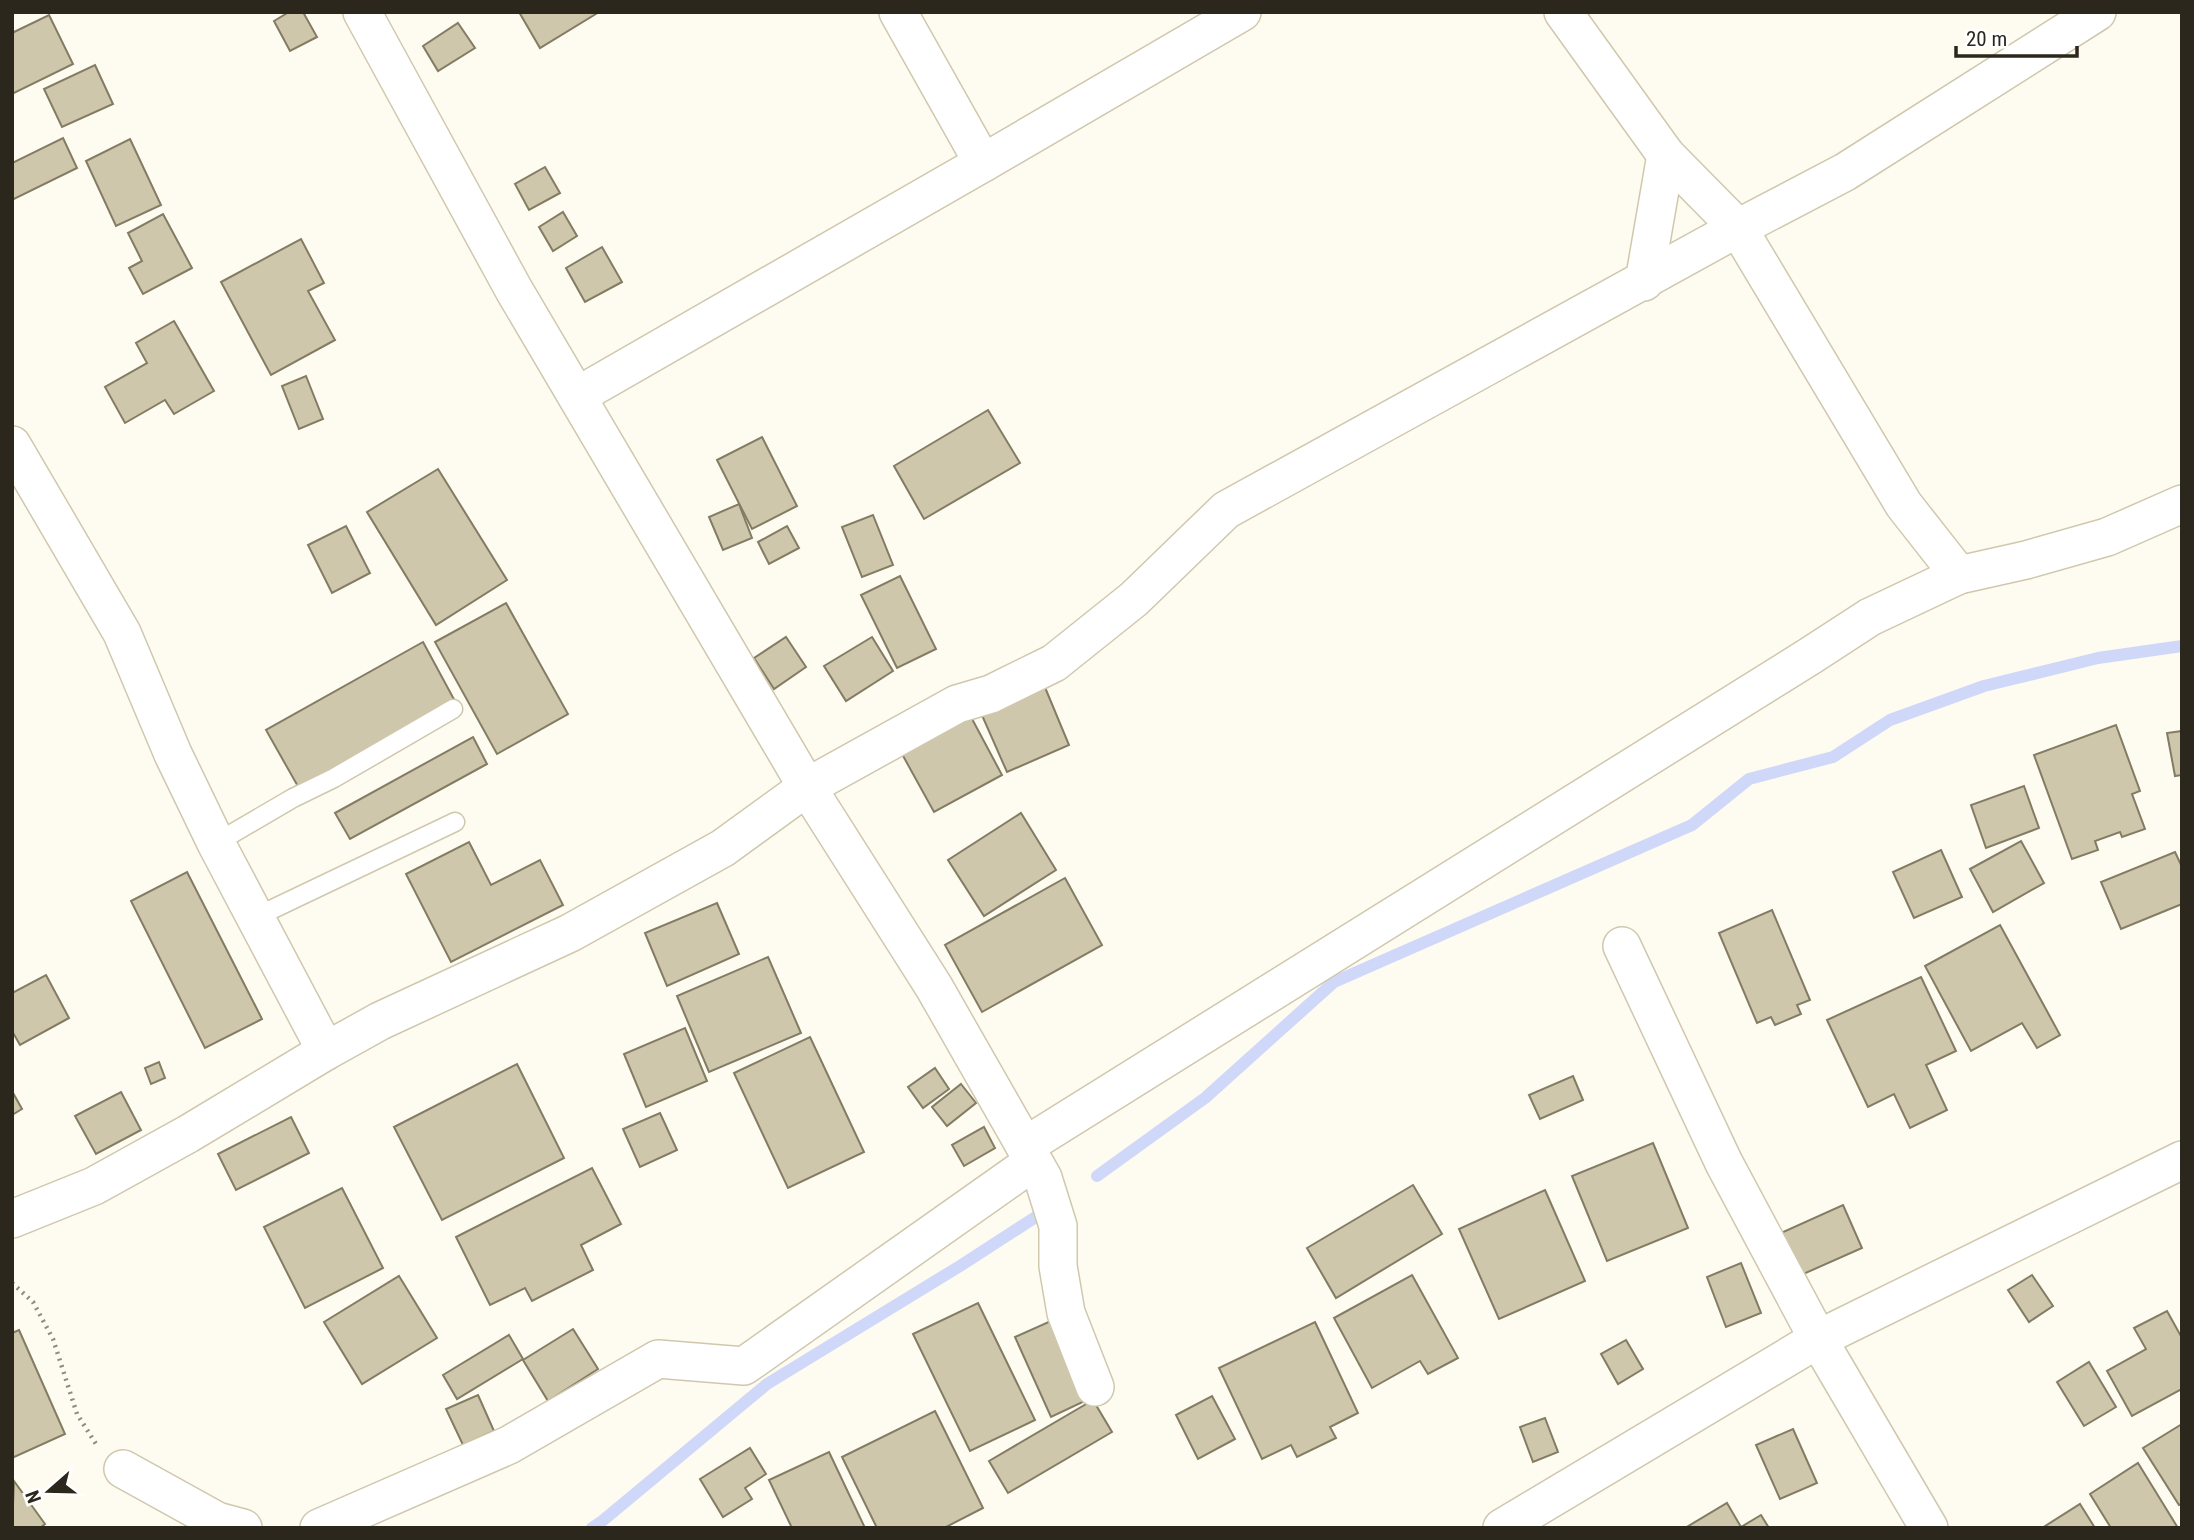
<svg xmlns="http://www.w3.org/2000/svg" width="2194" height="1540" viewBox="0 0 2194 1540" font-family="'Roboto Condensed',sans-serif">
	<rect width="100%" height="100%" fill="#fefbf0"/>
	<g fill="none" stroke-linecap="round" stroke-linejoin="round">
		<!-- stream -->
		<g stroke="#d0d8fa" stroke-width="12">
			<polyline points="1097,1176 1205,1098 1334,982 1692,825 1749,779 1833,757 1890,720 1984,686 2098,658 2182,646"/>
			<polyline points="592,1528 601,1522 767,1384 960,1266 1045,1211"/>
		</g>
	</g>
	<!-- building -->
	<g fill="#cfc7ac" stroke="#837c63" stroke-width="2">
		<polygon points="289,12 303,12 317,37 290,51 274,21"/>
		<polygon points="519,12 599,12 540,48"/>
		<polygon points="49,15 73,64 12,94 12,33"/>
		<polygon points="458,23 475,48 438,71 423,46"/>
		<polygon points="95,65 113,104 62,127 44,89"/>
		<polygon points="63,138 77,168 12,200 12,163"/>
		<polygon points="130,139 161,205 116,226 86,161"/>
		<polygon points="545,167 560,193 529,210 515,184"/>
		<polygon points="563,212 577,236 553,251 539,227"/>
		<polygon points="163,214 192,268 143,294 129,268 142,261 128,233"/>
		<polygon points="301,239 324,283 308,291 335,340 271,375 221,282"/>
		<polygon points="602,247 622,282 585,302 566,268"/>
		<polygon points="174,321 214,391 174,414 165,400 125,423 105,387 147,363 136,343"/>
		<polygon points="306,376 323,419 299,429 282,386"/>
		<polygon points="988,410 1020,463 924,519 894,466"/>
		<polygon points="762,437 797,506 752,529 717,460"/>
		<polygon points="438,469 507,580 436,625 367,512"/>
		<polygon points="739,504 752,538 723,550 709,517"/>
		<polygon points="873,515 893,565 862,577 842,527"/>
		<polygon points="346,526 370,573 332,593 308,545"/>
		<polygon points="787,526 799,548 769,564 758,542"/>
		<polygon points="900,576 936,649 897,668 861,595"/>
		<polygon points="506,603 568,714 497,754 435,642"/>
		<polygon points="786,637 806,667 774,689 754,658"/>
		<polygon points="872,637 893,671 846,701 824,666"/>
		<polygon points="423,642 456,703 300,790 266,730"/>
		<polygon points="1044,685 1069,745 1007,772 981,713"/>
		<polygon points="971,717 1002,775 934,812 902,754"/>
		<polygon points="2116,725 2140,791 2132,794 2145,829 2122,837 2120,832 2095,841 2098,850 2072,859 2034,755"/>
		<polygon points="2182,731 2182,775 2175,776 2167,733"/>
		<polygon points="473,737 487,764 350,839 335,813"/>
		<polygon points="2024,786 2039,828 1986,848 1971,805"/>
		<polygon points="1021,813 1056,870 984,916 948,860"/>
		<polygon points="2021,841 2044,883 1993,912 1970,869"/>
		<polygon points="469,842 491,885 540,860 563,905 451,962 406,874"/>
		<polygon points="1941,850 1962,897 1914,918 1893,872"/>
		<polygon points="2175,852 2182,867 2182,904 2121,929 2101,882"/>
		<polygon points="187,872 262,1019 205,1048 131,901"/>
		<polygon points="1065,878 1102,945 982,1012 945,945"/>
		<polygon points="717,903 739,954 667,986 645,933"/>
		<polygon points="1772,910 1810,1000 1797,1005 1801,1014 1775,1025 1771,1017 1757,1023 1719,933"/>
		<polygon points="2000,925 2060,1035 2037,1048 2022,1023 1971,1051 1925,966"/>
		<polygon points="768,957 801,1033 709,1072 677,996"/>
		<polygon points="46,975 69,1018 20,1045 12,1031 12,993"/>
		<polygon points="1921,977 1956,1051 1926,1065 1947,1110 1910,1128 1894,1094 1868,1107 1827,1020"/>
		<polygon points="685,1028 707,1081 646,1107 624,1054"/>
		<polygon points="810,1037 864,1152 788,1188 734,1073"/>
		<polygon points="159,1062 165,1078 151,1084 145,1068"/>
		<polygon points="517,1064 564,1158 442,1220 394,1127"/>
		<polygon points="935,1068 949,1089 923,1108 908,1087"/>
		<polygon points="1573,1076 1583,1100 1540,1119 1529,1095"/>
		<polygon points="961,1084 976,1103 947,1126 932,1107"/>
		<polygon points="12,1091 22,1109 12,1115"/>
		<polygon points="121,1092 141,1130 96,1154 75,1116"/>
		<polygon points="660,1113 677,1150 640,1167 623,1129"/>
		<polygon points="291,1117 309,1153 236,1190 218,1154"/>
		<polygon points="984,1127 995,1148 964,1166 952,1145"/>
		<polygon points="1653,1143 1688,1228 1607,1261 1572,1176"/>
		<polygon points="592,1168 621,1224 581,1245 593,1270 532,1301 525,1288 490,1305 456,1237"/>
		<polygon points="1413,1185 1442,1234 1336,1298 1307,1248"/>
		<polygon points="342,1188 383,1268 305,1308 264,1227"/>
		<polygon points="1545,1190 1585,1281 1499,1319 1459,1229"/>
		<polygon points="1843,1205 1862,1248 1792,1279 1772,1237"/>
		<polygon points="1741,1263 1761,1313 1726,1327 1707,1277"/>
		<polygon points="1412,1275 1458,1358 1428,1374 1420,1361 1372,1388 1334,1318"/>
		<polygon points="2032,1275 2053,1306 2029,1322 2008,1290"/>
		<polygon points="399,1276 437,1338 362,1384 324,1322"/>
		<polygon points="978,1303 1035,1420 970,1451 913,1334"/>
		<polygon points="2167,1311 2182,1338 2182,1389 2132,1416 2107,1371 2146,1349 2134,1328"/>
		<polygon points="1053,1320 1089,1399 1051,1417 1015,1337"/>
		<polygon points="1315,1322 1358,1413 1330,1427 1336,1438 1297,1457 1291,1445 1262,1459 1219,1368"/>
		<polygon points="573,1329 598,1369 548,1401 523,1360"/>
		<polygon points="19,1330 65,1434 12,1458 12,1333"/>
		<polygon points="509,1335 523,1359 457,1399 443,1375"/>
		<polygon points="1626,1340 1643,1369 1618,1384 1601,1354"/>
		<polygon points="2089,1362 2116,1407 2084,1426 2057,1382"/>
		<polygon points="478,1395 494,1431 463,1445 446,1409"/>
		<polygon points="1212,1396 1235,1439 1198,1459 1176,1415"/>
		<polygon points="1093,1400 1112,1432 1008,1493 989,1461"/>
		<polygon points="935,1411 983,1508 944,1528 877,1528 842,1457"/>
		<polygon points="1545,1418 1558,1452 1533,1462 1520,1427"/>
		<polygon points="2182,1424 2182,1504 2179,1505 2143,1448"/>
		<polygon points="1793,1429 1817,1483 1780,1499 1756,1445"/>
		<polygon points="750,1448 766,1474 745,1488 752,1499 723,1517 700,1479"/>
		<polygon points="829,1452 865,1528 792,1528 769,1480"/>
		<polygon points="2138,1463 2178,1528 2111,1528 2090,1494"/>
		<polygon points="14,1481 45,1524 40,1528 12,1528"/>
		<polygon points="1727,1503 1741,1527 1761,1515 1769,1528 1685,1528"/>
		<polygon points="2080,1504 2095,1528 2042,1528"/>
	</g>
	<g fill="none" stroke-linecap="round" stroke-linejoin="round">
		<defs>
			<g id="service">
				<polyline points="216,843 293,798 334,778 453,709"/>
				<polyline points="254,918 455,822"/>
			</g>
			<g id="minor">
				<polyline points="898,12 983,163 1242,12"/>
				<polyline points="1563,12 1666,155 1738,228 1904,505 1959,575"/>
				<polyline points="1644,282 1666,155"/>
				<polyline points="577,396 983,163"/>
				<polyline points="12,445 122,633 173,754 216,843 326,1051"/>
				<polyline points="1622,946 1724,1163 1818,1339 1929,1528"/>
				<polyline points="1025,1146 1810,656 1870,617 1959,575 2026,560 2107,537 2182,504"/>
				<polyline points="12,1219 94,1186 188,1134 326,1051 380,1021 570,933 723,848 807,787 514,290 362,12"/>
				<polyline points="1095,1387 1066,1313 1058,1266 1058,1226 1043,1178 934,987 807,787 957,704 991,694 1054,663 1134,599 1226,510 1738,228 1845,172 2097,12"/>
				<polyline points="123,1469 217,1521 243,1528"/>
				<polyline points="319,1528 509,1445 658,1359 744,1366 1033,1162"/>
				<polyline points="1502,1528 1818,1339 2182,1160"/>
			</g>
		</defs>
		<!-- service casing -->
		<use href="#service" stroke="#d0c8ad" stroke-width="21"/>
		<!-- minor casing -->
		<use href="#minor" stroke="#d0c8ad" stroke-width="40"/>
		<!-- path -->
		<polyline stroke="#8f8b81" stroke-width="4.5" stroke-dasharray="2 5" stroke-linecap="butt" points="12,1283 33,1302 53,1339 77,1414 96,1444"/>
		<!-- service -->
		<use href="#service" stroke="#fff" stroke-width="18"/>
		<!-- minor -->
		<use href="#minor" stroke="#fff" stroke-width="37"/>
	</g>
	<!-- border -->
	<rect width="2194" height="1540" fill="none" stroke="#2b271d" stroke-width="28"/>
	<!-- north arrow -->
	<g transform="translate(49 1491) rotate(250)" stroke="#ffffff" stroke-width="5" paint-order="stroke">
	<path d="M0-5L12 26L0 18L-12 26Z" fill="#2b271d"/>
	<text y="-10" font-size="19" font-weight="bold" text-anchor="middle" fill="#2b271d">N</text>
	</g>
	<!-- scale -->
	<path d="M1956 46v10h121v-10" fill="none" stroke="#2b271d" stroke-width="3.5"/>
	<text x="1966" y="46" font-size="21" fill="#2b271d" stroke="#ffffff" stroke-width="5" paint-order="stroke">20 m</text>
</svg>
